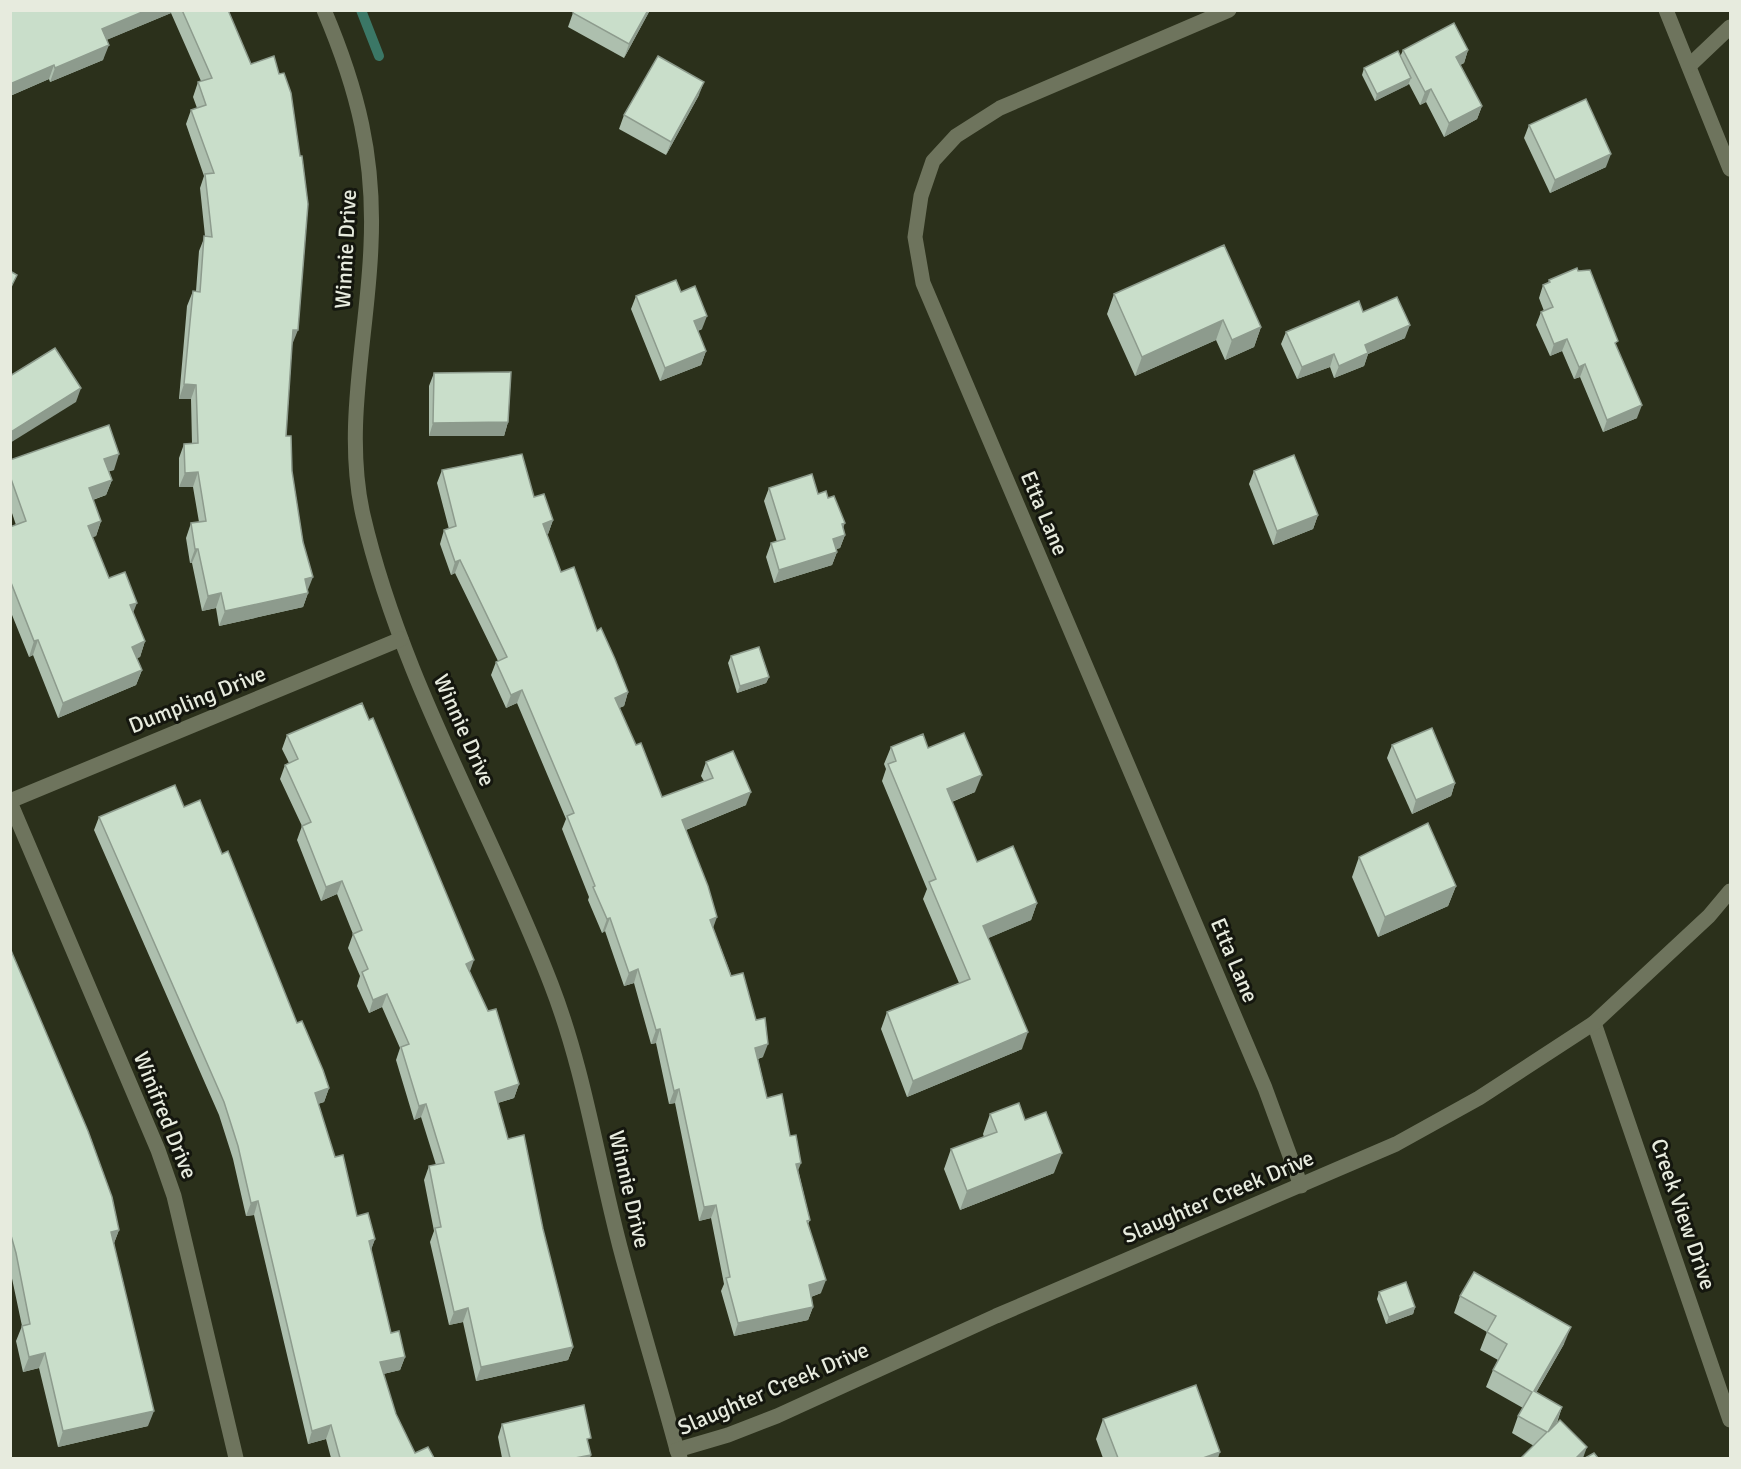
<svg xmlns="http://www.w3.org/2000/svg" width="1741" height="1469" viewBox="0 0 1741 1469" font-family="Signika,sans-serif">
	<rect width="100%" height="100%" fill="#2b301b"/>
	<g fill="none" stroke-linecap="round" stroke-linejoin="round">
		<!-- stream -->
		<polyline stroke="#3b7766" stroke-width="10" points="361,10 379,56"/>
		<!-- minor -->
		<g stroke="#6e745d" stroke-width="15">
			<path d="M324,10C358,90 375,158 371,245C368,334 343,427 363,515C401,680 491,828 551,984C584,1069 597,1159 620,1247C638,1315 659,1383 677,1450"/>
			<polyline points="1229,10 1000,108 956,136 933,161 921,196 915,237 923,283 1265,1088 1301,1186"/>
			<polyline points="1666,10 1730,169"/>
			<polyline points="1690,65 1730,27"/>
			<polyline points="10,801 401,639"/>
			<polyline points="10,802 158,1150 174,1196 236,1458"/>
			<polyline points="1594,1023 1730,1420"/>
			<polyline points="680,1458 677,1450 728,1435 777,1416 996,1316 1396,1144 1479,1098 1594,1023 1709,916 1730,891"/>
		</g>
	</g>
	<!-- wall -->
	<g fill="#adbfae">
		<polygon points="10,10 232,10 229,12 292,345 286,436 292,471 308,593 303,607 219,626 216,608 202,611 192,563 190,563 186,538 191,523 199,522 193,487 179,487 179,458 184,444 192,444 191,399 179,399 187,306 193,291 196,291 199,251 205,236 200,188 204,176 186,124 191,110 197,108 193,97 198,82 201,81 171,13 106,40 103,60 50,82 49,79 10,96"/>
		<polygon points="574,10 650,10 624,58 568,27"/>
		<polygon points="1403,50 1468,50 1464,63 1460,65 1482,106 1477,119 1444,137 1426,102 1420,105 1409,84 1375,101 1362,75 1364,68 1400,57"/>
		<polygon points="699,95 666,155 619,129 624,115"/>
		<polygon points="1529,125 1606,167 1550,193 1524,138"/>
		<polygon points="1549,280 1616,346 1637,418 1603,432 1580,377 1574,379 1562,351 1550,356 1536,325 1541,312 1544,311 1539,298 1543,285 1548,283"/>
		<polygon points="681,292 702,329 698,331 706,351 701,365 660,381 631,309 636,296"/>
		<polygon points="1114,294 1261,327 1254,347 1225,360 1216,340 1135,376 1107,314"/>
		<polygon points="1363,312 1405,338 1368,354 1364,366 1334,378 1330,367 1297,379 1281,344 1286,332"/>
		<polygon points="434,373 508,422 504,436 429,436 429,386"/>
		<polygon points="10,460 114,470 109,471 112,480 106,495 93,500 101,521 96,536 92,537 109,578 133,612 145,641 140,657 137,658 142,670 136,685 58,718 33,655 29,657 10,610 10,527 16,525 10,507"/>
		<polygon points="442,470 534,497 553,520 548,534 547,534 561,572 597,631 628,692 624,706 619,708 636,745 662,797 704,781 701,776 706,762 746,805 686,830 713,928 763,1057 758,1059 767,1098 790,1136 810,1220 808,1224 821,1293 811,1297 813,1307 808,1320 734,1336 721,1291 724,1284 711,1218 699,1221 675,1103 669,1104 656,1043 651,1044 634,983 624,986 605,931 602,933 588,900 589,897 562,829 566,819 517,703 506,708 491,675 496,662 498,661 455,573 451,575 440,544 444,530 449,529 437,483"/>
		<polygon points="1254,471 1318,515 1313,529 1273,545 1249,484"/>
		<polygon points="769,488 818,494 828,498 843,529 845,535 840,548 836,549 837,552 832,565 774,583 766,557 771,543 777,542 764,501"/>
		<polygon points="731,656 769,677 766,683 737,693 728,663"/>
		<polygon points="287,735 470,972 519,1084 514,1098 498,1103 508,1139 543,1229 573,1347 568,1360 476,1381 463,1322 449,1325 430,1242 434,1231 424,1180 429,1166 436,1165 421,1117 414,1120 396,1060 400,1048 382,1007 369,1013 357,986 360,976 348,948 353,934 337,894 321,901 297,840 302,826 280,779 285,765 289,763 282,749"/>
		<polygon points="1392,745 1455,783 1451,796 1412,814 1387,758"/>
		<polygon points="891,747 928,748 975,792 952,802 977,862 1037,903 1031,920 988,938 1022,1049 907,1097 881,1029 887,1012 959,983 923,899 927,889 882,781 886,769 884,764"/>
		<polygon points="184,807 222,854 297,1023 329,1088 324,1102 318,1104 335,1157 357,1216 375,1239 371,1249 391,1333 405,1357 400,1370 383,1374 396,1414 415,1453 434,1458 331,1458 326,1439 308,1444 254,1215 246,1216 233,1159 219,1115 94,830 99,817"/>
		<polygon points="1359,857 1456,886 1448,906 1378,937 1352,877"/>
		<polygon points="10,948 119,1230 114,1243 148,1426 58,1447 39,1368 23,1372 16,1341 22,1326 10,1269"/>
		<polygon points="990,1114 1025,1120 1054,1173 960,1210 944,1169 951,1149 984,1137 983,1134"/>
		<polygon points="1379,1292 1415,1307 1413,1314 1386,1324 1377,1299"/>
		<polygon points="1460,1296 1564,1344 1536,1393 1562,1407 1557,1423 1534,1446 1512,1433 1518,1416 1523,1408 1486,1387 1493,1370 1498,1360 1480,1350 1487,1332 1454,1313"/>
		<polygon points="1103,1419 1218,1458 1103,1458 1096,1439"/>
		<polygon points="502,1424 589,1445 590,1458 502,1458 498,1437"/>
	</g>
	<!-- shaded-wall -->
	<g fill="#8d9b8d">
		<polygon points="147,10 172,10 171,13 97,44 102,29"/>
		<polygon points="648,10 650,10 624,58 629,44"/>
		<polygon points="109,45 103,60 50,82 55,68"/>
		<polygon points="1468,50 1464,63 1451,70 1456,57"/>
		<polygon points="54,65 49,79 10,96 10,84"/>
		<polygon points="1411,78 1408,85 1375,101 1377,94"/>
		<polygon points="704,82 699,95 666,155 671,142"/>
		<polygon points="1431,89 1426,102 1420,105 1425,92"/>
		<polygon points="1482,106 1477,119 1444,137 1449,123"/>
		<polygon points="1611,154 1606,167 1550,193 1555,180"/>
		<polygon points="707,316 702,329 689,334 694,321"/>
		<polygon points="1223,320 1216,340 1135,376 1142,357"/>
		<polygon points="1410,325 1405,338 1368,354 1364,366 1334,378 1339,366 1365,345"/>
		<polygon points="1261,327 1254,347 1225,360 1232,340"/>
		<polygon points="293,330 298,330 292,345"/>
		<polygon points="1567,339 1562,351 1550,356 1554,344"/>
		<polygon points="706,351 701,365 660,381 665,368"/>
		<polygon points="1334,354 1330,367 1297,379 1302,367"/>
		<polygon points="1585,364 1580,377 1574,379 1579,367"/>
		<polygon points="184,384 196,385 191,399 179,399"/>
		<polygon points="81,388 76,402 10,443 11,432"/>
		<polygon points="1642,405 1637,418 1603,432 1607,420"/>
		<polygon points="508,422 504,436 429,436 433,423"/>
		<polygon points="119,454 114,470 99,474 104,459"/>
		<polygon points="198,472 193,487 179,487 185,473"/>
		<polygon points="112,480 106,495 83,503 89,488"/>
		<polygon points="1318,515 1313,529 1273,545 1277,531"/>
		<polygon points="553,520 548,534 538,537 543,524"/>
		<polygon points="101,521 96,536 82,541 88,526"/>
		<polygon points="845,523 840,536 845,535 840,548 828,552 833,539 842,524"/>
		<polygon points="195,549 198,549 192,563 190,563"/>
		<polygon points="837,552 832,565 774,583 779,570"/>
		<polygon points="460,560 455,573 451,575 455,562"/>
		<polygon points="313,577 307,592 305,579"/>
		<polygon points="221,593 216,608 202,611 208,596"/>
		<polygon points="308,593 303,607 219,626 225,611"/>
		<polygon points="137,603 131,618 130,605"/>
		<polygon points="38,640 33,655 29,657 34,641"/>
		<polygon points="145,641 140,657 127,662 132,647"/>
		<polygon points="142,670 136,685 58,718 63,703"/>
		<polygon points="769,677 766,683 737,693 740,686"/>
		<polygon points="522,690 517,703 506,708 511,695"/>
		<polygon points="628,692 624,706 610,712 615,698"/>
		<polygon points="982,775 975,792 941,806 947,789"/>
		<polygon points="1455,783 1451,796 1412,814 1416,800"/>
		<polygon points="751,792 746,805 678,833 682,820"/>
		<polygon points="342,881 337,894 321,901 326,887"/>
		<polygon points="1456,886 1448,906 1378,937 1385,917"/>
		<polygon points="1037,903 1031,920 977,943 983,926"/>
		<polygon points="717,917 712,931 710,920"/>
		<polygon points="610,918 605,931 602,933 607,919"/>
		<polygon points="474,960 469,974 466,964"/>
		<polygon points="638,969 634,983 624,986 629,973"/>
		<polygon points="387,994 382,1007 369,1013 373,1000"/>
		<polygon points="660,1029 656,1043 651,1044 656,1030"/>
		<polygon points="1028,1032 1022,1049 907,1097 913,1081"/>
		<polygon points="768,1044 763,1057 750,1061 755,1048"/>
		<polygon points="519,1084 514,1098 490,1105 495,1092"/>
		<polygon points="329,1088 324,1102 310,1106 315,1093"/>
		<polygon points="679,1089 675,1103 669,1104 674,1091"/>
		<polygon points="426,1104 421,1117 414,1120 419,1106"/>
		<polygon points="1062,1153 1054,1173 960,1210 967,1191"/>
		<polygon points="801,1163 796,1176 796,1164"/>
		<polygon points="258,1201 254,1215 246,1216 251,1203"/>
		<polygon points="716,1205 711,1218 699,1221 704,1207"/>
		<polygon points="119,1230 113,1246 111,1232"/>
		<polygon points="375,1239 370,1253 369,1241"/>
		<polygon points="826,1280 821,1293 805,1299 809,1285"/>
		<polygon points="813,1307 808,1320 734,1336 738,1323"/>
		<polygon points="1415,1307 1413,1314 1386,1324 1389,1317"/>
		<polygon points="468,1308 463,1322 449,1325 454,1312"/>
		<polygon points="1571,1327 1564,1344 1527,1408 1534,1391"/>
		<polygon points="573,1347 568,1360 476,1381 481,1367"/>
		<polygon points="45,1353 39,1368 23,1372 29,1357"/>
		<polygon points="405,1357 400,1370 375,1376 380,1362"/>
		<polygon points="1562,1407 1556,1424 1548,1432"/>
		<polygon points="154,1411 148,1426 58,1447 63,1431"/>
		<polygon points="331,1425 326,1439 308,1444 312,1431"/>
		<polygon points="1587,1447 1583,1458 1576,1458"/>
		<polygon points="1220,1452 1218,1458 1203,1458"/>
		<polygon points="591,1455 590,1458 575,1458"/>
	</g>
	<!-- building -->
	<g fill="#c9deca" stroke="#8d9b8d" stroke-width="1.5">
		<polygon points="10,10 147,10 102,29 109,45 55,68 54,65 10,84"/>
		<polygon points="182,10 228,10 251,64 274,56 279,74 284,73 291,93 300,156 302,156 308,204 298,330 293,330 286,436 291,436 292,471 303,542 313,577 305,579 308,593 225,611 221,593 208,596 198,549 195,549 191,523 206,521 198,472 185,473 184,444 198,443 196,385 184,384 193,291 200,292 204,236 212,237 205,174 214,173 191,110 206,105 198,82 212,78"/>
		<polygon points="574,10 648,10 629,44 573,13"/>
		<polygon points="1454,23 1468,50 1456,57 1482,106 1449,123 1431,89 1425,92 1403,50"/>
		<polygon points="1398,51 1411,78 1377,94 1364,68"/>
		<polygon points="658,56 704,82 671,142 624,115"/>
		<polygon points="1586,99 1611,154 1555,180 1529,125"/>
		<polygon points="1224,245 1261,327 1232,340 1223,320 1142,357 1114,294"/>
		<polygon points="1577,268 1578,271 1590,270 1618,341 1615,343 1642,405 1607,420 1585,364 1579,367 1567,339 1554,344 1541,312 1553,307 1543,285 1550,282 1549,280"/>
		<polygon points="10,271 17,275 10,289"/>
		<polygon points="676,280 681,292 695,286 707,316 694,321 706,351 665,368 636,296"/>
		<polygon points="1397,297 1410,325 1365,345 1368,353 1339,366 1334,354 1302,367 1286,332 1359,301 1363,312"/>
		<polygon points="55,348 81,388 11,432 10,376"/>
		<polygon points="511,372 508,422 433,423 434,373"/>
		<polygon points="109,425 119,454 104,459 112,480 89,488 101,521 88,526 109,578 125,572 137,603 130,605 145,641 132,647 142,670 63,703 38,640 34,641 10,580 10,527 26,521 10,476 10,460"/>
		<polygon points="522,454 534,497 544,494 553,520 543,524 561,572 574,567 597,631 601,628 615,659 628,692 615,698 636,745 641,743 662,797 713,778 706,762 733,751 751,792 682,820 708,886 717,917 710,920 731,976 743,973 756,1020 765,1018 768,1044 755,1048 767,1098 782,1094 790,1136 796,1135 801,1163 796,1164 810,1220 807,1221 826,1280 809,1285 813,1307 738,1323 726,1278 730,1277 716,1205 704,1207 679,1089 674,1091 660,1029 656,1030 638,969 629,973 610,918 607,919 593,887 595,886 567,816 574,813 522,690 511,695 496,662 507,657 460,560 455,562 444,530 456,526 442,470"/>
		<polygon points="1294,455 1318,515 1277,531 1254,471"/>
		<polygon points="812,474 818,494 826,491 828,498 834,496 845,523 842,524 845,535 833,539 837,552 779,570 771,543 785,539 769,488"/>
		<polygon points="759,647 769,677 740,686 731,656"/>
		<polygon points="362,703 369,720 373,718 474,960 466,964 488,1011 496,1009 519,1084 495,1092 508,1139 524,1135 543,1229 573,1347 481,1367 468,1308 454,1312 435,1228 441,1227 429,1166 444,1163 426,1104 419,1106 401,1047 409,1044 387,994 373,1000 362,972 368,969 353,934 362,930 342,881 326,887 302,826 311,822 285,765 298,759 287,735"/>
		<polygon points="1432,728 1455,783 1416,800 1392,745"/>
		<polygon points="964,733 982,775 947,789 977,862 1013,846 1037,903 983,926 1028,1032 913,1081 887,1012 970,979 929,882 936,879 888,764 896,761 891,747 923,734 928,748"/>
		<polygon points="175,785 184,807 200,800 222,854 228,851 297,1023 302,1021 323,1070 329,1088 315,1093 335,1157 343,1155 357,1216 368,1213 375,1239 369,1241 391,1333 399,1331 405,1357 380,1362 396,1414 415,1453 428,1447 434,1458 340,1458 331,1425 312,1431 258,1201 251,1203 238,1146 224,1102 99,817"/>
		<polygon points="1428,823 1456,886 1385,917 1359,857"/>
		<polygon points="10,948 88,1131 112,1197 119,1230 111,1232 154,1411 63,1431 45,1353 29,1357 22,1326 30,1324 16,1253 10,1232"/>
		<polygon points="1019,1103 1025,1120 1046,1112 1062,1153 967,1191 951,1149 997,1132 990,1114"/>
		<polygon points="1474,1272 1571,1327 1534,1391 1562,1407 1548,1432 1560,1420 1587,1447 1576,1458 1521,1458 1547,1432 1518,1416 1532,1392 1493,1370 1507,1344 1487,1332 1496,1316 1460,1296"/>
		<polygon points="1406,1282 1415,1307 1389,1317 1379,1292"/>
		<polygon points="1196,1385 1220,1452 1203,1458 1118,1458 1103,1419"/>
		<polygon points="584,1405 591,1438 587,1439 591,1455 575,1458 510,1458 502,1424"/>
		<polygon points="1594,1453 1598,1458 1585,1458"/>
	</g>
	<g text-anchor="middle" stroke-width="6" stroke-linejoin="round" paint-order="stroke">
		<!-- street labels -->
		<g font-size="22" fill="#e7ebde" stroke="#14160e">
			<text transform="translate(345 249) rotate(-87)" y="8">Winnie Drive</text>
			<text transform="translate(1045 513) rotate(67)" y="8">Etta Lane</text>
			<text transform="translate(197 699) rotate(-22)" y="8">Dumpling Drive</text>
			<text transform="translate(465 730) rotate(66)" y="8">Winnie Drive</text>
			<text transform="translate(1235 960) rotate(67)" y="8">Etta Lane</text>
			<text transform="translate(166 1115) rotate(68)" y="8">Winifred Drive</text>
			<text transform="translate(630 1189) rotate(77)" y="8">Winnie Drive</text>
			<text transform="translate(1218 1196) rotate(-23)" y="8">Slaughter Creek Drive</text>
			<text transform="translate(1684 1214) rotate(71)" y="8">Creek View Drive</text>
			<text transform="translate(773 1388) rotate(-23)" y="8">Slaughter Creek Drive</text>
		</g>
	</g>
	<!-- border -->
	<rect width="1741" height="1469" fill="none" stroke="#e7ebde" stroke-width="24"/>
</svg>
